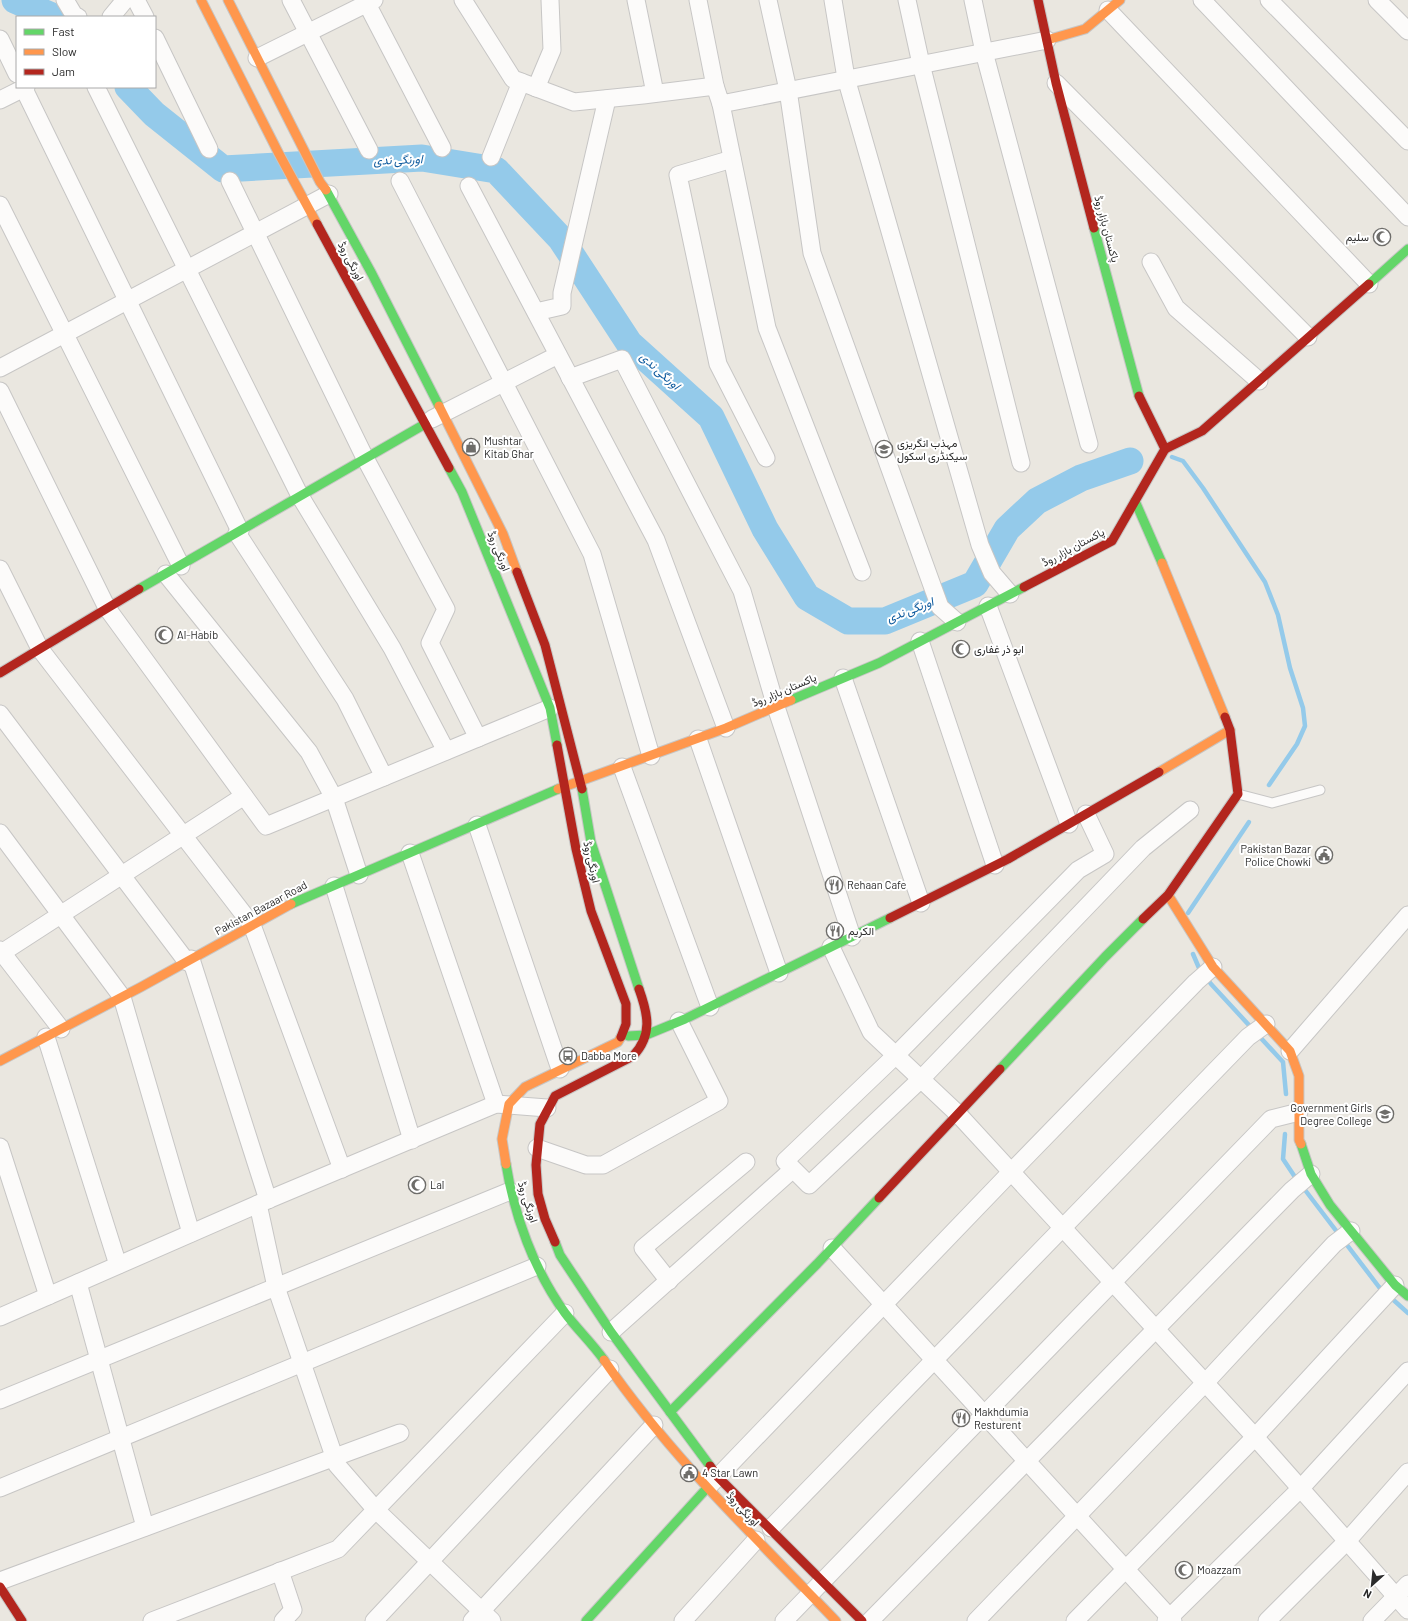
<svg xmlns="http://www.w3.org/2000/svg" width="1408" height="1621" viewBox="0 0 1408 1621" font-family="Barlow,Vazirmatn,sans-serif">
	<rect width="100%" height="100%" fill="#eae7e0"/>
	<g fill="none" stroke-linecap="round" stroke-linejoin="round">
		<!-- stream -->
		<g stroke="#94caea" stroke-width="4.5">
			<polyline points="1172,457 1183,461 1203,488 1265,582 1278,615 1290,668 1303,708 1305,726 1297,744 1269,785"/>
			<polyline points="1188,913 1249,822"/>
			<polyline points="1193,954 1199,968 1211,984 1283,1062 1286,1094"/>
			<polyline points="1285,1134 1283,1159 1297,1180"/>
			<polyline points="1302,1186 1379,1287 1408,1313"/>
		</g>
		<!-- river -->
		<g stroke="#94caea" stroke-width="27">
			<polyline points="15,0 54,17"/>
			<polyline points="128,87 154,114 223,169 422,158 496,170 561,239 629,343 711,417 765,529 807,597 848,621 885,621 975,584 1007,529 1037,501 1081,478 1130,461"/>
		</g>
		<defs>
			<polyline id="lane" points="1238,794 1272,803 1320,790"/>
			<g id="street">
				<polyline points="65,0 74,15 78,17"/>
				<polyline points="136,0 145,17"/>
				<polyline points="291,0 369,150"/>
				<polyline points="365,0 442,148"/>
				<polyline points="463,0 513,79 574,102 643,95 715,86 721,104 1047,40"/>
				<polyline points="636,0 655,93"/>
				<polyline points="698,0 715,86"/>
				<polyline points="768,0 788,90 812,253 933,588 940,607 957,622"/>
				<polyline points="833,0 846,78 980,545 992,573 1010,594"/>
				<polyline points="907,0 921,64 1021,463"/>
				<polyline points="973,0 984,52 1089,444"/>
				<polyline points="1202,0 1408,217"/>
				<polyline points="1269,0 1408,141"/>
				<polyline points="1377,0 1408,31"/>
				<polyline points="1108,10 1369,284"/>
				<polyline points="111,17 125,0"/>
				<polyline points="155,38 209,149"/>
				<polyline points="0,39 17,74"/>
				<polyline points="257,58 374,0"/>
				<polyline points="1056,83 1308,337"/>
				<polyline points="23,87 240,531"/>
				<polyline points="96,87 300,496 392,648 446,751"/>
				<polyline points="536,88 552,50 550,0"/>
				<polyline points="0,100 26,87"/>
				<polyline points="721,104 767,328 862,572"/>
				<polyline points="491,157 521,82"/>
				<polyline points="732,159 678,175 718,364 766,458"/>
				<polyline points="230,181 365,458 446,609 430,643 478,738"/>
				<polyline points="400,181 592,554 651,756"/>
				<polyline points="469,186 656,540 726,728"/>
				<polyline points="0,205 181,566"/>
				<polyline points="1151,262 1176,308 1259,381"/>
				<polyline points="536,312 562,306 562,293 607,99"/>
				<polyline points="0,368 329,194"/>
				<polyline points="570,378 622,359 742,591 776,707 852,937"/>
				<polyline points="0,391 107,608 266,826 550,708"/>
				<polyline points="432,419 558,355"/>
				<polyline points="237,533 345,699 384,777"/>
				<polyline points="0,569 40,649 252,925 342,1169"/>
				<polyline points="166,574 309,752 334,798 359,875"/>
				<polyline points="988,606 1069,824"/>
				<polyline points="920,641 995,865"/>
				<polyline points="843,678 921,903"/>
				<polyline points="0,714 187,962"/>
				<polyline points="698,739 779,973"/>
				<polyline points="622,767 710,1007"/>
				<polyline points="1086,814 1105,854 1078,870 896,1055 785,1161 809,1185 921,1079 1143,848 1190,810"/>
				<polyline points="477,825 560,1069"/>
				<polyline points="0,833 122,997 191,1233"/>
				<polyline points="410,853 496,1104"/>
				<polyline points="334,886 412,1140"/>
				<polyline points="831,947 871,1032 958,1114 1255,1437 1408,1610"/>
				<polyline points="0,950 61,1029"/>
				<polyline points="0,954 244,796"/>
				<polyline points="191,959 268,1200"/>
				<polyline points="46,1037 118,1265"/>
				<polyline points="1290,1051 1408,915"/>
				<polyline points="0,1147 48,1296"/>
				<polyline points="537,1148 586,1165 603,1165 719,1101 679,1021"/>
				<polyline points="258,1204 276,1287 337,1465 376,1510 492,1621"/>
				<polyline points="832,1248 1173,1621"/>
				<polyline points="669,1281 643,1248 746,1162"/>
				<polyline points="78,1283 145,1527"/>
				<polyline points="0,1317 258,1204 496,1104 547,1108"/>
				<polyline points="611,1332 792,1170"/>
				<polyline points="0,1400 510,1191"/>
				<polyline points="710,1485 1011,1172 1196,982 1213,967"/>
				<polyline points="0,1488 537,1266"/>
				<polyline points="771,1528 1248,1037 1266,1024"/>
				<polyline points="280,1571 293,1610 283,1621"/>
				<polyline points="0,1581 400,1433"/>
				<polyline points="152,1621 338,1549 565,1313"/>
				<polyline points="374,1621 610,1369"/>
				<polyline points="472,1621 654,1425"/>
				<polyline points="683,1621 756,1540"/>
				<polyline points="784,1621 1271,1119 1299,1112"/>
				<polyline points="870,1621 1292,1190 1311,1174"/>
				<polyline points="976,1621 1205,1383 1334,1244 1351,1231"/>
				<polyline points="1075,1621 1255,1437 1395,1285"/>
				<polyline points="1166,1621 1300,1489 1408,1371"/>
				<polyline points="1267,1621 1347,1541 1408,1472"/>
				<polyline points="1372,1621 1408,1584"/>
			</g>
			<g id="fast">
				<polyline points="326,190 372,274 439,406"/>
				<polyline points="1094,228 1139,396"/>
				<polyline points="1369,284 1408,249"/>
				<polyline points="449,468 462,492 550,708 557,745"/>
				<polyline points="1135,501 1162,563"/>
				<polyline points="139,589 425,424"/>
				<polyline points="791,700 879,663 1024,587"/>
				<polyline points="582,789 591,842 639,989"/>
				<polyline points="291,904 558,789"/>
				<polyline points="628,1036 646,1035 685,1019 890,918"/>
				<polyline points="1000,1069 1105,957 1143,919"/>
				<polyline points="1301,1144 1311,1174 1330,1205 1395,1285 1408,1296"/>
				<path d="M506,1164C514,1215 534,1270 565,1313C577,1329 592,1343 604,1360"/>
				<polyline points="555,1242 560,1255 611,1332 710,1466"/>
				<polyline points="670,1412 817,1264 879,1198"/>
				<polyline points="586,1621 707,1488"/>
			</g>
			<g id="slow">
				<polyline points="201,0 278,152 317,224"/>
				<polyline points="228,0 320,182 326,190"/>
				<polyline points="1047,40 1085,29 1120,0"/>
				<polyline points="439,406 503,534 517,572"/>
				<polyline points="1162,563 1225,717"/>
				<polyline points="1159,772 1230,730"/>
				<polyline points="558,789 726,728 791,700"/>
				<polyline points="1168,895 1213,967 1290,1051 1299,1076 1299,1140 1301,1144"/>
				<polyline points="0,1061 141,987 291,904"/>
				<polyline points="506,1164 502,1139 509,1104 525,1087 618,1042 621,1037"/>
				<path d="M604,1360C670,1456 755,1537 836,1621"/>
			</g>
			<g id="jam">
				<polyline points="1038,0 1056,83 1094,228"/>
				<polyline points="317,224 449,468"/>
				<polyline points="1139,396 1165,449"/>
				<polyline points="1165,449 1202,431 1369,284"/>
				<polyline points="517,572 545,645 582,789"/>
				<polyline points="1024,587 1112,541 1165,449"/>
				<polyline points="0,673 139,589"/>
				<polyline points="557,745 576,849 591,911 626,1004 626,1024 621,1037"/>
				<polyline points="890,918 1008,859 1159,772"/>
				<polyline points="1143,919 1168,895 1238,794 1230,730 1225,717"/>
				<polyline points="879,1198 1000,1069"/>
				<path d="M555,1242L545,1219L538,1194L536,1165L540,1124L555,1096L633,1056C653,1035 648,1014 639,989"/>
				<polyline points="710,1466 718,1477 862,1621"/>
				<polyline points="0,1587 22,1621"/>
			</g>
		</defs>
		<!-- lane casing -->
		<use href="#lane" stroke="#c7c6c5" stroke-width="11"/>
		<!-- street casing -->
		<use href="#street" stroke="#c7c6c5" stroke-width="19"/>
		<!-- fast casing -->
		<use href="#fast" stroke="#c7c6c5" stroke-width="11"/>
		<!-- slow casing -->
		<use href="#slow" stroke="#c7c6c5" stroke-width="11"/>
		<!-- jam casing -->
		<use href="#jam" stroke="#c7c6c5" stroke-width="11"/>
		<!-- lane -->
		<use href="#lane" stroke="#fcfbfa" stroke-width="9"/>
		<!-- street -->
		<use href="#street" stroke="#fcfbfa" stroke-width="17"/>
		<!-- fast -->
		<use href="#fast" stroke="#63d668" stroke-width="9"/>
		<!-- slow -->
		<use href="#slow" stroke="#ff974d" stroke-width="9"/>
		<!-- jam -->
		<use href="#jam" stroke="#b3261e" stroke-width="9"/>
	</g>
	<!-- icons -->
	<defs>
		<symbol id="mosque-ring" viewBox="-11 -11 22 22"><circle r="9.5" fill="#fff" stroke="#6e6d6a" stroke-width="1.5"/><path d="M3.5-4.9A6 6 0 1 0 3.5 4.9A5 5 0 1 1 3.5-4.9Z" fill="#6e6d6a"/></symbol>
		<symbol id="shop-ring" viewBox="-11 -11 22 22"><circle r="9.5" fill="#fff" stroke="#6e6d6a" stroke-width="1.5"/><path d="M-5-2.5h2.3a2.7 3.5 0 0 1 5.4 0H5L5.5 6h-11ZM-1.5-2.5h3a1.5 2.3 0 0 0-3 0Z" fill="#6e6d6a"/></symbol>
		<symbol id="school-ring" viewBox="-11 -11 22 22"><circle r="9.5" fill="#fff" stroke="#6e6d6a" stroke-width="1.5"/><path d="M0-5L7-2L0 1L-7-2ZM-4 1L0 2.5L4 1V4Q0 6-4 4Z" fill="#6e6d6a"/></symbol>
		<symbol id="civic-ring" viewBox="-11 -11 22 22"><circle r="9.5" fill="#fff" stroke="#6e6d6a" stroke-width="1.5"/><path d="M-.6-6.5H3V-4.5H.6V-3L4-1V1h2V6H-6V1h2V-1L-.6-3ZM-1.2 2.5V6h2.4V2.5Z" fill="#6e6d6a"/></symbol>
		<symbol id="restaurant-ring" viewBox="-11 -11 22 22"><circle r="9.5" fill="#fff" stroke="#6e6d6a" stroke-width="1.5"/><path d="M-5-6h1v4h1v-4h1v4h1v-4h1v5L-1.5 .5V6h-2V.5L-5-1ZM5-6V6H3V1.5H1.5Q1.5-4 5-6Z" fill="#6e6d6a"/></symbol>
		<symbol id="bus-ring" viewBox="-11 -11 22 22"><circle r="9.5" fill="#fff" stroke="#6e6d6a" stroke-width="1.5"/><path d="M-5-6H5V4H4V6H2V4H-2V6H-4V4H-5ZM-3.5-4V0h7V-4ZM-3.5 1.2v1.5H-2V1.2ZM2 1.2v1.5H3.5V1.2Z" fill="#6e6d6a"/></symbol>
		<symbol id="university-ring" viewBox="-11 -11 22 22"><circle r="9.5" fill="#fff" stroke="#6e6d6a" stroke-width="1.5"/><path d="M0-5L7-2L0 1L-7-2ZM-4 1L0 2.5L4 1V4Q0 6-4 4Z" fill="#6e6d6a"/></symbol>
	</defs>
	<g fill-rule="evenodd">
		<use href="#mosque-ring" x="1372" y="227" width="20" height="20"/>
		<use href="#shop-ring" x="461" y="437" width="20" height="20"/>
		<use href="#school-ring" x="874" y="439" width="20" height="20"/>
		<use href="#mosque-ring" x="154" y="625" width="20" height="20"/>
		<use href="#mosque-ring" x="951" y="639" width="20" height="20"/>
		<use href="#civic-ring" x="1314" y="845" width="20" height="20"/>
		<use href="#restaurant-ring" x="824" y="875" width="20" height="20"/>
		<use href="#restaurant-ring" x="825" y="921" width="20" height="20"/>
		<use href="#bus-ring" x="558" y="1046" width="20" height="20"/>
		<use href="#university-ring" x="1375" y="1104" width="20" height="20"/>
		<use href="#mosque-ring" x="407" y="1175" width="20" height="20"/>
		<use href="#restaurant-ring" x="951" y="1408" width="20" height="20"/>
		<use href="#civic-ring" x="679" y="1463" width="20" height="20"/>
		<use href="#mosque-ring" x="1174" y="1560" width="20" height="20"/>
	</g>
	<g text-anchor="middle" stroke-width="4" stroke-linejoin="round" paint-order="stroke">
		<!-- street labels -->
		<g font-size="11" fill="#2b2b2b" stroke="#fff">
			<text transform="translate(1107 229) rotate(75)" y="4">پاکستان بازار روڈ</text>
			<text transform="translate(351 261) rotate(62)" y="4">اورنگی روڈ</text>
			<text transform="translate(1073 547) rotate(-28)" y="4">پاکستان بازار روڈ</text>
			<text transform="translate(499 551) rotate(68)" y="4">اورنگی روڈ</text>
			<text transform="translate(784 690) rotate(-23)" y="4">پاکستان بازار روڈ</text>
			<text transform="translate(592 862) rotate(77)" y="4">اورنگی روڈ</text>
			<text transform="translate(261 908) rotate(-28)" y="4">Pakistan Bazaar Road</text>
			<text transform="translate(528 1202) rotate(72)" y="4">اورنگی روڈ</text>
			<text transform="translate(743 1509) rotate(47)" y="4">اورنگی روڈ</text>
		</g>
		<!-- poi labels -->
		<g font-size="11" fill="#2b2b2b" stroke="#fff" text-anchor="start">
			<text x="1369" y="241" text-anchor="end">سلیم</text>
			<text x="484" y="445">Mushtar<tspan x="484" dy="13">Kitab Ghar</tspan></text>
			<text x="897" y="447">مہذب انگریزی<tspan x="897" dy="13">سیکنڈری اسکول</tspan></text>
			<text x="177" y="639">Al-Habib</text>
			<text x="974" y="653">ابو ذر غفاری</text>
			<text x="1311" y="853" text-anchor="end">Pakistan Bazar<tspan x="1311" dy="13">Police Chowki</tspan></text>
			<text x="847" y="889">Rehaan Cafe</text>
			<text x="848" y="935">الکریم</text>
			<text x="581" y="1060">Dabba More</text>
			<text x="1372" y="1112" text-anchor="end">Government Girls<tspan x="1372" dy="13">Degree College</tspan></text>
			<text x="430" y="1189">Lal</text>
			<text x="974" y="1416">Makhdumia<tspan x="974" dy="13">Resturent</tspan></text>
			<text x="702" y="1477">4 Star Lawn</text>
			<text x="1197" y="1574">Moazzam</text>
		</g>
		<!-- water labels -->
		<g font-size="12" font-style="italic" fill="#0c599d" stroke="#fff">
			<text transform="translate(398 160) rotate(-2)" y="4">اورنگی ندی</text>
			<text transform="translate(660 371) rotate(42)" y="4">اورنگی ندی</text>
			<text transform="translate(910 610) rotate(-21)" y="4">اورنگی ندی</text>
		</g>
	</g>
	<!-- legend -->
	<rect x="16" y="16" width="140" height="72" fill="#ffffff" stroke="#aaaaaa"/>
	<rect x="24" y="29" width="20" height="6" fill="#63d668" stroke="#aaaaaa"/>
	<text x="52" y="36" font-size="12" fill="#2b2b2b">Fast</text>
	<rect x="24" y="49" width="20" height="6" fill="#ff974d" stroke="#aaaaaa"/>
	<text x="52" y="56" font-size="12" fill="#2b2b2b">Slow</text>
	<rect x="24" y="69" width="20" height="6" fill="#b3261e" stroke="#aaaaaa"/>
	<text x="52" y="76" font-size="12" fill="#2b2b2b">Jam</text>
	<!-- north arrow -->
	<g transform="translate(1372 1585) rotate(207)" stroke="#ffffff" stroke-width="3" paint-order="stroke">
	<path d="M0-3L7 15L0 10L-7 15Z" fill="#2b2b2b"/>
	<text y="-6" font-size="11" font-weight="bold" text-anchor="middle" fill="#2b2b2b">N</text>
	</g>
</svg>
